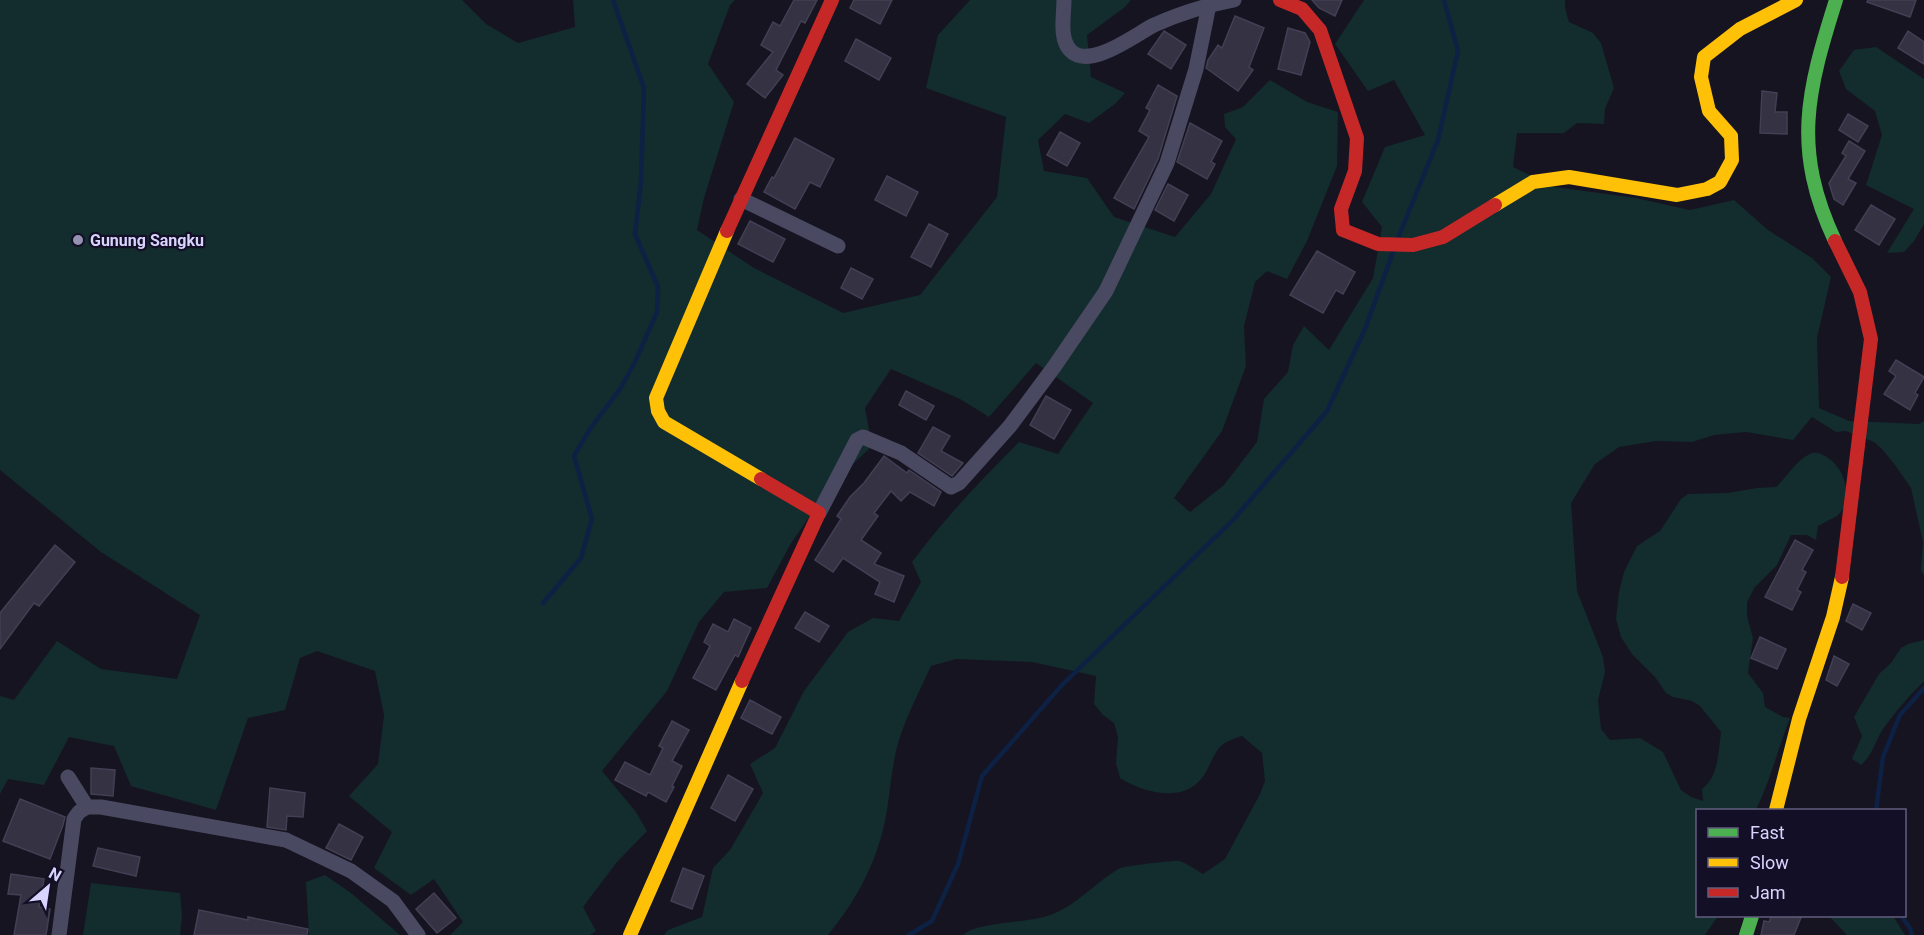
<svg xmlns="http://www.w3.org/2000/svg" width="1924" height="935" viewBox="0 0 1924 935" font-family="Roboto,sans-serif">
	<rect width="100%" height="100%" fill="#161421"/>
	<!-- green -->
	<g fill="#132c2d">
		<path d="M0,0H462L486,24L518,43L575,27L573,0H735L730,5L708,64L734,102L704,198L697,230L754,268L843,313L920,295L997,197L1006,117L926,88L938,35L970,0H1131L1125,7L1087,35L1091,77L1125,93L1115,104L1089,123L1065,114L1038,140L1044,171L1087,178L1114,217L1175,237L1211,194L1236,139L1225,127L1224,114L1243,107L1270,80L1307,102L1338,112L1337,166L1307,241L1287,279L1267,271L1255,282L1244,326L1246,366L1222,431L1174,498L1190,512L1224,485L1257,442L1264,399L1288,372L1293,345L1304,326L1329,350L1373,278L1382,227L1362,202L1385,147L1425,135L1394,80L1368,91L1335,44L1364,0H1565V8L1569,22L1593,33L1601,43L1614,88L1605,109L1604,124L1577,123L1564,133H1517L1513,167L1555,187L1636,198L1690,210L1734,200L1768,230L1812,258L1831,277L1817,338L1819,408L1849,421L1919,424L1924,421V576L1921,570L1923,542L1911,488L1895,465L1882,449L1874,442L1846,431L1836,432L1812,417L1793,440L1746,432L1714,435L1692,442L1656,441L1619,447L1595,464L1571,503L1577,591L1603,657L1605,672L1598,700L1601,729L1610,740L1640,738L1663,752L1681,790L1691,797L1703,801L1702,789C1719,776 1718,753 1721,732L1700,706L1692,701L1673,697L1666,693L1655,677L1632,654L1621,637L1616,619L1619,592L1624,572L1637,546L1660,531L1681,499L1688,494L1728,493L1757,488L1776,487C1787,477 1796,460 1810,454C1817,451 1822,454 1828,458C1844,469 1846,485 1849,503L1837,516L1818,526L1816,540L1807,535H1791L1777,565L1755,587L1747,602V616L1753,638L1748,673L1763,693L1765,707L1783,717L1790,718C1778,749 1770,781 1756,810H1698V916H1718L1705,935H963C977,922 1026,923 1047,916C1076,907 1094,883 1120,868C1124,866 1174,860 1179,861C1187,863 1196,870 1203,874L1225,859L1260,794L1265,781L1262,753L1242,736C1236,738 1226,741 1221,746C1213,754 1209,769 1202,778C1182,804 1142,792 1120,778L1116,763L1118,737L1114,723L1103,715L1094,704L1096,676L1032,662L956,659L931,666C921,688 909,711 901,734C891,762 891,792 885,821C876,864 856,901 828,935H664L668,930L702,917L713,868L730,850L763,793L750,764L775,748L804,691L848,632L873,618L899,621L921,582L912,562C944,519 981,480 1019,442L1058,454L1093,403L1036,363L989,417L960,399L891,369L865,408L872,446L830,486L790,545L767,588L724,592L699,622L667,691L602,771L636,812L647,831L617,862L583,907L596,931L590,935H450L463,922L434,879L411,895L374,868L392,832L349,796L378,764L384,715L375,671L317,651L300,658L285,710L248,718L216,810L131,786L114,746L69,737L44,785L8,779L0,794V696L14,700L57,641L101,669L177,679L200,615L101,552L0,470Z"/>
		<polygon points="1876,47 1924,79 1924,224 1914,241 1904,252 1887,253 1914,209 1866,185 1882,135 1875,111 1846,89 1839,71 1854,50"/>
		<path d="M1924,640V681C1909,696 1896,711 1883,729C1875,741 1873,755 1861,765L1852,759L1862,736L1854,717L1879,674L1891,663L1901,648L1908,644Z"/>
		<polygon points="325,875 351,893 400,935 309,935 306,882"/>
		<polygon points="91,883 180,893 182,915 180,935 83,935"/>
		<polygon points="1829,916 1893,916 1905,935 1847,935"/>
	</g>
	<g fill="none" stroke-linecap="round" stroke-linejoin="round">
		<!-- stream -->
		<g stroke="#0d2144" stroke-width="4.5">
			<polyline points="1398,238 1438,140 1458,51 1444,0"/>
			<polyline points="543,603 581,558 592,519 574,456 590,429 620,389 635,362 657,312 658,287 635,234 641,182 644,88 613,0"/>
			<polyline points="1876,810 1883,757 1900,715 1924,688"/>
			<polyline points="1901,916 1910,928 1912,935"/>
			<polyline points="909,935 932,921 958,864 982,776 1062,685 1233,520 1327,411 1365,329 1393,252"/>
		</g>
	</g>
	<!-- building -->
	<g fill="#343243" stroke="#433f54" stroke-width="1.5">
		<polygon points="794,0 817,0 805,23 801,21 776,70 783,75 765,98 747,84 773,52 761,45 773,22 780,26"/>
		<polygon points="854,0 892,0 880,24 850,8"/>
		<polygon points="1312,0 1342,0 1335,16 1319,8"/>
		<polygon points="1868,0 1916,0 1910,17 1867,2"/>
		<polygon points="1235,16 1264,28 1249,67 1253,70 1238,91 1206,68 1208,60 1218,45 1222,48"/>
		<polygon points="1288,28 1305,33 1310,42 1301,75 1278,69"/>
		<polygon points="1164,31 1186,45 1171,69 1148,54"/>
		<polygon points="1908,31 1924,42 1924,64 1898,48"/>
		<polygon points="856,39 891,58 879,80 845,61"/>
		<polygon points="1158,85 1177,96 1158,159 1134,209 1114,198 1149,137 1139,131 1150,110 1146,108"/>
		<polygon points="1762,91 1777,93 1775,112 1787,112 1787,134 1760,133"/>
		<polygon points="1848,114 1868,126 1858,142 1839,130"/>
		<polygon points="1190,123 1222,141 1211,162 1215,164 1207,179 1177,162"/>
		<polygon points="1060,132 1080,143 1067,166 1047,155"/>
		<polygon points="795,138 834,159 820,187 810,182 795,209 764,192 772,177 774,178"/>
		<polygon points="1849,141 1865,151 1848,179 1856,183 1843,205 1834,199 1829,183 1846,156 1842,153"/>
		<polygon points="887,176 918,192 906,216 875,200"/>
		<polygon points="1168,184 1188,195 1174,221 1155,210"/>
		<polygon points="1871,205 1895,219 1879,245 1855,230"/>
		<polygon points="750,221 785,239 773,262 738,244"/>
		<polygon points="929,224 948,234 931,267 911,257"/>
		<polygon points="1317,251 1355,272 1343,294 1336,290 1323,313 1290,295"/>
		<polygon points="851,268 873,279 862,299 841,288"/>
		<polygon points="1896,360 1924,377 1915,393 1918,395 1910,410 1884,394 1896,376 1889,371"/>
		<polygon points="906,391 934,406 926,420 899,405"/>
		<polygon points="1046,396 1071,410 1054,439 1030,425"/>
		<polygon points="933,427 950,436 941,451 963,463 952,476 918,453"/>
		<polygon points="884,456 907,473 909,470 941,492 934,506 910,492 901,501 891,491 874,513 878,516 861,540 881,553 874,564 904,576 894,602 875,594 880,582 843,558 833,572 815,560 841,519 837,516 850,497 864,483"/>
		<polygon points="1795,540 1813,550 1802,570 1806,572 1797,590 1801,592 1792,610 1765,597"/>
		<polygon points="55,545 75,562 39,606 34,603 0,649 0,613"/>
		<polygon points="1853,604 1871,613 1862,630 1846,621"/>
		<polygon points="805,612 829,626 819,642 795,628"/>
		<polygon points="734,619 751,628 738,657 735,655 716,690 693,678 710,646 704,642 713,624 728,632"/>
		<polygon points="1760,637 1786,649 1777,669 1751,658"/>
		<polygon points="1834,656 1849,664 1837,686 1826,680"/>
		<polygon points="750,700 781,717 772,734 741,718"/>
		<polygon points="672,721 689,730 672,761 682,766 672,786 674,787 666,802 648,792 646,796 615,780 625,762 650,775 663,748 659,746"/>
		<polygon points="91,768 115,770 113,796 91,794"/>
		<polygon points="728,775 753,789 735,821 711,808"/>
		<polygon points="270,788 305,793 303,817 287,816 286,830 267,827"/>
		<polygon points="20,799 65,817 63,825 50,859 3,841"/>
		<polygon points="339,824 363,837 351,860 326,848"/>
		<polygon points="98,848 140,857 136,876 93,866"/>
		<polygon points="683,868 704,876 692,909 671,901"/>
		<polygon points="11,874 44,879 39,907 50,909 46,935 14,935 21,895 8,894"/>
		<polygon points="434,893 456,918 437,933 416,909"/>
		<polygon points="199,910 248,920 248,917 308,929 307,935 194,935"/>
		<polygon points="1772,915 1802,915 1794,935 1761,935 1764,921 1769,922"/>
	</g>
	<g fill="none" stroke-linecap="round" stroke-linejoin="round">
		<!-- street -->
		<g stroke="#4a4962" stroke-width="15">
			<path d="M1064,0C1064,15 1059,38 1070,50C1089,71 1136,34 1154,25C1179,14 1207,5 1234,0"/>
			<polyline points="741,199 838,246"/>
			<polyline points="819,513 857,440 863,437 901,453 951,487 959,483 1010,426 1054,367 1106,291 1167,163 1196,69 1210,0"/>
			<polyline points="68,777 87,807 101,807 286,840 351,871 393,901 418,935"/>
			<polyline points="59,935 74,819 79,812 87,807"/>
		</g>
		<!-- fast -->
		<g stroke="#4caf50" stroke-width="14">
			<path d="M1835,241C1792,149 1807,92 1836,0"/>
			<polyline points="1746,935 1752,916"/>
		</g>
		<!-- slow -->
		<g stroke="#ffc107" stroke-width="14">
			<polyline points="1495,205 1533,182 1569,177 1677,195 1707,189 1720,182 1732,160 1731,136 1709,111 1701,77 1704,57 1740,29 1796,0"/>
			<polyline points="727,231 656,398 658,411 664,422 761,479"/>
			<polyline points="1776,810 1799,719 1833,617 1842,577"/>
			<polyline points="630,935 742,681"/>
		</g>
		<!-- jam -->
		<g stroke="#c62828" stroke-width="14">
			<polyline points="1280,0 1302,9 1320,30 1357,138 1355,171 1341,209 1343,230 1378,244 1413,245 1443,237 1495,205"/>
			<polyline points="727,231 832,0"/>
			<polyline points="1835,241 1860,292 1871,339 1842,577"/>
			<polyline points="742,681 819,513 761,479"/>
		</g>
	</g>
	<!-- markers -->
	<circle fill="#9591b1" stroke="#130f26" stroke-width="2" cx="78" cy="240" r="6"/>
	<g text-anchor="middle" stroke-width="4.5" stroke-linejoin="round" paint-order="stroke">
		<!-- poi labels -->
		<g font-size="16" font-weight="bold" fill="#d9d4ff" stroke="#130f26" text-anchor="start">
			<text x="90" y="246">Gunung Sangku</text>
		</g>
	</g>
	<!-- legend -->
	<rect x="1696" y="809" width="210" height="108" fill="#130f26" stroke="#625e7d" stroke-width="1.5"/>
	<rect x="1708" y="828" width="30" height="9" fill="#4caf50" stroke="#625e7d" stroke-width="1.5"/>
	<text x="1750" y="839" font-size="18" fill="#d9d4ff">Fast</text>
	<rect x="1708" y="858" width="30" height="9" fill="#ffc107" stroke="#625e7d" stroke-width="1.5"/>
	<text x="1750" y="869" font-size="18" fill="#d9d4ff">Slow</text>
	<rect x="1708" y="888" width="30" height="9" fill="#c62828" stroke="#625e7d" stroke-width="1.5"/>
	<text x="1750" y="899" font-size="18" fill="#d9d4ff">Jam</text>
	<!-- north arrow -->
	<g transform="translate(48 887) rotate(29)" stroke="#130f26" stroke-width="4.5" paint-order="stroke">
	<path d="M0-4.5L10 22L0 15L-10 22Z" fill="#d9d4ff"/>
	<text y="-9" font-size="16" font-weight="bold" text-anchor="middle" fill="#d9d4ff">N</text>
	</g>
</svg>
